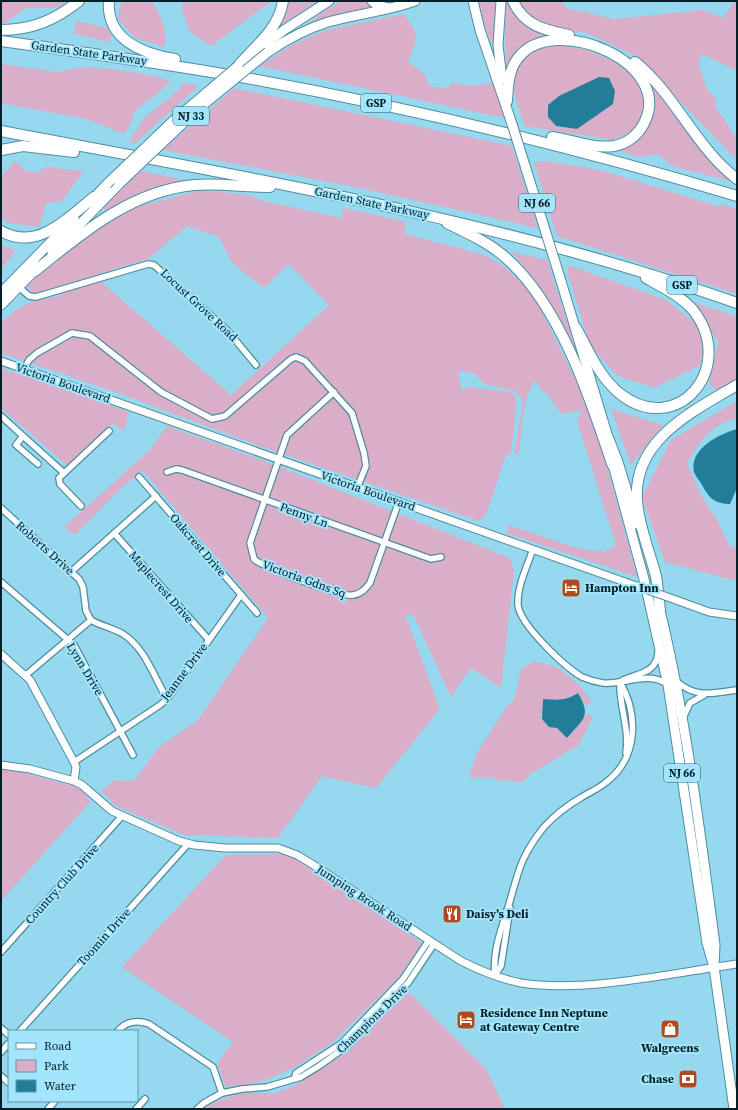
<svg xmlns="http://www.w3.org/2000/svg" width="738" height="1110" viewBox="0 0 738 1110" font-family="'Source Serif 4',serif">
	<rect width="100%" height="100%" fill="#96d8ee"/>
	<!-- green -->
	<g fill="#daaec9">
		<polygon points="1,1 67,1 58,8 26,8 1,26"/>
		<path d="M126,1H152C159,14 170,33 164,47L135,38L118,19L120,5Z"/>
		<polygon points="184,1 272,1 211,46 190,32 181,7"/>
		<polygon points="287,1 318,1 276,29"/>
		<polygon points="342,1 367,1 371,7 328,17 303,27 326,10"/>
		<polygon points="478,1 497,1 494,48 481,17"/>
		<path d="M507,1H509C519,21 525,27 546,36L522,46L506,67L505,27Z"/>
		<polygon points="518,1 562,1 566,8 614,19 702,10 723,18 735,1 737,1 737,71 702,54 698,64 708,91 716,97 716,107 737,139 737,160 636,56 587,33 548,26 530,16"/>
		<path d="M403,14C420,34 418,38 408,61L423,73L431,87L449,88L451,83L472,86L493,83L505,118L259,66L292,45L323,31Z"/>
		<polygon points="77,21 107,28 112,36 108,42 73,33"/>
		<path d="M556,44L588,50L617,63L638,80L643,92L644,112L632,131L613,140L525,126C515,101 503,68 533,52C540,48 549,46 556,44Z"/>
		<polygon points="1,64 57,72 85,67 120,70 159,77 171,82 134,112 131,124 124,134 86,119 1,103"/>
		<polygon points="649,82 704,154 734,182 672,166 659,155 636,157 619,150 636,141 652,106"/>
		<polygon points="185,83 199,86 134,144 130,141 145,117 171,97"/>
		<polygon points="234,88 512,146 538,228 355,187 163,150"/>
		<polygon points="15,161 25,170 36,173 46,167 84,171 62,201 46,203 39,227 8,223 1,217 1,177"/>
		<polygon points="544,161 600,170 720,207 723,204 737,209 737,294 557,236 534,162"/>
		<polygon points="141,171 190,181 152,189 106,212 103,207"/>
		<path d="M202,190L248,195L263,201L341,218L344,208L406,222L405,234L485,255L504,267L525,285L536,300L588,405L603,451L637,577L506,533L509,525L577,548L604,552L616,545L577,421L582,410L562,414C556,408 553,401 548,395C542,388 539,390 536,380C522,395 522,433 519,453L514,454L523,402L517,392L483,383L475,374L462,371L458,373L462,391L469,387L510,392L517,398L511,453L506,455L486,515L479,521L259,446L124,395L1,353V324C19,303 34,300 60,296L63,289L98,279L231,395L329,305L289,264L264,288L232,263L219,237L187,226L148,259L47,290L33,293L27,286L42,270L105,220L140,206Z"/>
		<polygon points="1,245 16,250 1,269"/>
		<polygon points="512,252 547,260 577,352 545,298"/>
		<polygon points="568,265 666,300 695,323 705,348 701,365 654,388 616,375 590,345 568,274"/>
		<polygon points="693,302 737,317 737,381 719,391 709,384 718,342"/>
		<polygon points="1,368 129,412 124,431 112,424 67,465 1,408"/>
		<path d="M737,401V418C709,426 701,440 687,463L700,494L717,520L729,545L737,548V581L665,562L642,497L671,440Z"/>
		<polygon points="611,409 663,425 631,465"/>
		<polygon points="167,426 267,462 510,558 514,570 501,688 471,668 451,697 414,616 405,614 440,709 376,788 322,776 278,838 184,835 116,806 101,791 113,781 135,780 158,748 198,720 268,618 143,471 121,488 75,535 64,527 150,450"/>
		<path d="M535,661L559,668L578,684L592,702L586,706L578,693C566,701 557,699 543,699L542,719L557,728L567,738L587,714L593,716L579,745L532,773L521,783L510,780L497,781L492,777H469L478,751L508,705L514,700L521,669Z"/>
		<polygon points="1,766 83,789 90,802 1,901"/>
		<polygon points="281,854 296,859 422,943 399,977 332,1043 295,1067 269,1079 247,1085 226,1087 217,1063 233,1042 122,967 226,855"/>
		<polygon points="409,992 487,1070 505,1109 201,1109 209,1104 244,1092 272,1094 294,1086 348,1052 370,1027"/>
	</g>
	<!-- water -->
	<g fill="#227e98">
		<polygon points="599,77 609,78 615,91 613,104 577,129 556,126 548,117 548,105 559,96"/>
		<path d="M737,429V488L730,504C715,504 709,498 702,485C700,481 696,477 694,472C689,448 720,434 737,429Z"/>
		<path d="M578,693C592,717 583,719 567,738L557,728L549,727L542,719L543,699C557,700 566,701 578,693Z"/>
	</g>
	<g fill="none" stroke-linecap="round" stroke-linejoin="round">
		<defs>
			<g id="minor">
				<polyline points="19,287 29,296 36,297 148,264 154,265 227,330 256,365"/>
				<polyline points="24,369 29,360 37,353 72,333 90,336 161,392 212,419 225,416 291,359 296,357 305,361 352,413 364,453 366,466 357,488"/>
				<path d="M334,392L287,435L250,543L254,559C262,567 343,598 353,595C361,594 365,589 370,583L399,501"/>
				<polyline points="1,416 23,436 16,445 38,464"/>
				<polyline points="23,436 63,472"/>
				<polyline points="167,472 176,469 182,470 431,559 441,557"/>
				<polyline points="139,477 257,613"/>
				<polyline points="81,506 60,484 59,478 109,431"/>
				<path d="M1,508L79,579L83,587L86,611L91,620C101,626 113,628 123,634C145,648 154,677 167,699"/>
				<polyline points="114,533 209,640"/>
				<path d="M533,549C527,567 517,586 518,605C520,625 565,667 582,677C589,680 596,682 603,683C625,685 649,670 668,685"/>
				<polyline points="72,571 156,496"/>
				<polyline points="1,582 74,645 133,755"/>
				<polyline points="26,675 91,620"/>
				<path d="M623,680C639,673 657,673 658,652"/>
				<path d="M676,681C697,699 712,693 737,690"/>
				<path d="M620,683C619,707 630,729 626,753"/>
				<polyline points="683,718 690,703 704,695"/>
				<polyline points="74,762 160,705 167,699 241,595"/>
				<polyline points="1,952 122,816"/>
				<path d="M495,975C492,951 503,924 510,901C514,887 517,874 523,860C528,849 536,837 544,827C555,815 568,805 582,797C590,792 598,789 605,783C638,759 639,715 620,682"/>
				<polyline points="495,975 501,966 510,908"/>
				<polyline points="1,1028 9,1035"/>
				<polyline points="20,1031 188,844"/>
				<path d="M118,1031C126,1021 138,1020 149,1024L213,1067L222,1093"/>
				<polyline points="1,1052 9,1043"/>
				<polyline points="1,1076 9,1083"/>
				<polyline points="295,1077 296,1073 342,1043 403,979 429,940"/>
				<polyline points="48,1109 55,1101"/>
				<polyline points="136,1109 145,1099"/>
				<polyline points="197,1109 204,1103 222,1093 242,1089 267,1087 301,1077 319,1066 347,1046 408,983 434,944"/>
			</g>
			<g id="tertiary">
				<polyline points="1,361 625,582"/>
				<polyline points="676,600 709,612 737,616"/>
				<polyline points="1,654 30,680 74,762 76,767 74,781"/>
				<path d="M1,765L30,769L74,781L82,785L112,811L179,841L194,845L225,848H278L297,855L312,864L461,961C479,970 500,979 521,983C586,993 672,973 737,964"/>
			</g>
			<g id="trunk">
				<polyline points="372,1 377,5 389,8"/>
				<polyline points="473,1 480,30 512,124"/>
				<polyline points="501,1 498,45 502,79"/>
				<polyline points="255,52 284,30 329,1"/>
				<path d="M268,52C287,39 306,29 328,22C357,14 387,11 415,1"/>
				<polyline points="90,202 107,184"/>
				<polyline points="52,253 119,184"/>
				<polyline points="561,281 607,434 618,462 637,524"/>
				<polyline points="1,293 74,218"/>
				<polyline points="1,305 39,266"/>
				<polyline points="612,461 644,579 668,685 707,943 714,967 734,1109"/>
				<path d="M659,606C686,717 700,831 715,945L714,967"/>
			</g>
			<g id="motorway">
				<path d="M109,1C106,40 144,54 175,59"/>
				<path d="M513,1C524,26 545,30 569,35"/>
				<path d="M1,30C32,30 55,20 79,1"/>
				<path d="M1,41C81,52 161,63 241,77C408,107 574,147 737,196"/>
				<path d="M635,62C676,95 695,147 737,179"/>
				<path d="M238,66C255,46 279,29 283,1"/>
				<path d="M507,101C508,86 508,71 518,58C554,11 678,64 643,125C637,136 626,144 614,146C593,149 572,140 552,137"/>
				<path d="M1,131C249,178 498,219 737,303"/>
				<polyline points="1,150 23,146 74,152"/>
				<path d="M447,223C467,233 488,242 505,257C560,305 590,397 612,464"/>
				<path d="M1,231C37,252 68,218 94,197"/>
				<path d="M35,271C82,233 131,191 194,185C219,183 245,187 270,187"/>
				<path d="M576,328C589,351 598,375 619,393C677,440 738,367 693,310C681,296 662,287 646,278"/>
				<path d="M660,612C659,600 658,588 656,576C650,554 641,531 638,509C627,443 690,413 737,385"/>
			</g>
		</defs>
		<!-- minor casing -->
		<use href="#minor" stroke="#4d8da2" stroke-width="8"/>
		<!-- tertiary casing -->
		<use href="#tertiary" stroke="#4d8da2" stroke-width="9"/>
		<!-- trunk casing -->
		<use href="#trunk" stroke="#4d8da2" stroke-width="11"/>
		<!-- motorway casing -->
		<use href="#motorway" stroke="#4d8da2" stroke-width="12"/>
		<!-- minor -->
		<use href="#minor" stroke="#fff" stroke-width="5.5"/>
		<!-- tertiary -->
		<use href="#tertiary" stroke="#fff" stroke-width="7"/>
		<!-- trunk -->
		<use href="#trunk" stroke="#fff" stroke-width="9"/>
		<!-- motorway -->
		<use href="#motorway" stroke="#fff" stroke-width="10"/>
		<defs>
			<polyline id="tertiary-bridge" points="625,582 676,600"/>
			<g id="trunk-bridge">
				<polyline points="512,124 561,281"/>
				<polyline points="107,184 172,122 238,66"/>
				<polyline points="119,184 198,109 268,52"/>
			</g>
		</defs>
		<!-- tertiary-bridge casing -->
		<use href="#tertiary-bridge" stroke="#4d8da2" stroke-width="9" stroke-linecap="butt"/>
		<!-- trunk-bridge casing -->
		<use href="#trunk-bridge" stroke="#4d8da2" stroke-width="11" stroke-linecap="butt"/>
		<!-- tertiary-bridge -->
		<use href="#tertiary-bridge" stroke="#fff" stroke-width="7"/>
		<!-- trunk-bridge -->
		<use href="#trunk-bridge" stroke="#fff" stroke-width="9"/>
	</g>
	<!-- icons -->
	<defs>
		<symbol id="hotel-square" viewBox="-11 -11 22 22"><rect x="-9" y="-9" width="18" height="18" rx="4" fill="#b04a1e" stroke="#a3e5fc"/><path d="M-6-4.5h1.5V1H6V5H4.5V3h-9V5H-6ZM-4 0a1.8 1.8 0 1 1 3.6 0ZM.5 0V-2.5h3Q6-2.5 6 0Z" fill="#fff"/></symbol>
		<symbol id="restaurant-square" viewBox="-11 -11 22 22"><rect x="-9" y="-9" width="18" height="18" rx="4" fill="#b04a1e" stroke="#a3e5fc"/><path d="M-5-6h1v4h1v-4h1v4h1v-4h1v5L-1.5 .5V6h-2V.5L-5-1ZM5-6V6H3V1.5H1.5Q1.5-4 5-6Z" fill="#fff"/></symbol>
		<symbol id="shop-square" viewBox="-11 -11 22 22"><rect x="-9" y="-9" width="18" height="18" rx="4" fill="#b04a1e" stroke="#a3e5fc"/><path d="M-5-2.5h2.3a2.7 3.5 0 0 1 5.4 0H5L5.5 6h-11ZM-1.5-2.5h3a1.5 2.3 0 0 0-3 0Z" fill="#fff"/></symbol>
		<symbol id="bank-square" viewBox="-11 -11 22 22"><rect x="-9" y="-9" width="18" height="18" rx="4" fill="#b04a1e" stroke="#a3e5fc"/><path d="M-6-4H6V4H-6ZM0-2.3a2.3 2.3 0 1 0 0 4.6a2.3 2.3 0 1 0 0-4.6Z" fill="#fff"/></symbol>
	</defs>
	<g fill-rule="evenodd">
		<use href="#hotel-square" x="560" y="577" width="22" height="22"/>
		<use href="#restaurant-square" x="441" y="903" width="22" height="22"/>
		<use href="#hotel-square" x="455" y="1009" width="22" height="22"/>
		<use href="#shop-square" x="659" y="1018" width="22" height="22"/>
		<use href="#bank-square" x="677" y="1068" width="22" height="22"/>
	</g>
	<g text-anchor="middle" stroke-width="4" stroke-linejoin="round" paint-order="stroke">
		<!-- shield labels -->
		<g fill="#a3e5fc" stroke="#335a66" stroke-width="1">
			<rect x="361" y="94" width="30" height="18" rx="3"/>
			<rect x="173" y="107" width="36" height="18" rx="3"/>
			<rect x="519" y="194" width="36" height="18" rx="3"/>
			<rect x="667" y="276" width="30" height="18" rx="3"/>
			<rect x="664" y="764" width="36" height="18" rx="3"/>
		</g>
		<g font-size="11" font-weight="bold" fill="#031e26">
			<text x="376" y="107">GSP</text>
			<text x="191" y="120">NJ 33</text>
			<text x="537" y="207">NJ 66</text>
			<text x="682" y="289">GSP</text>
			<text x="682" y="777">NJ 66</text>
		</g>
		<!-- street labels -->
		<g font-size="12" fill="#031e26" stroke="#a3e5fc">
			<text transform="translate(89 53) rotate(8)" y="4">Garden State Parkway</text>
			<text transform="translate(372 203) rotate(12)" y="4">Garden State Parkway</text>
			<text transform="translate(199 305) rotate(43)" y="4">Locust Grove Road</text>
			<text transform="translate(63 383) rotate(19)" y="4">Victoria Boulevard</text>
			<text transform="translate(368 491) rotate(19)" y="4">Victoria Boulevard</text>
			<text transform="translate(304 515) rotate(20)" y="4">Penny Ln</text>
			<text transform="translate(198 545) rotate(49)" y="4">Oakcrest Drive</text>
			<text transform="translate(45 548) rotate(42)" y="4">Roberts Drive</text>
			<text transform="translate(304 579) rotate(20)" y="4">Victoria Gdns Sq</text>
			<text transform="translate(161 587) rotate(49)" y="4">Maplecrest Drive</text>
			<text transform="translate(85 669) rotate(59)" y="4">Lynn Drive</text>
			<text transform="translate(184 672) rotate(-53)" y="4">Jeanne Drive</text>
			<text transform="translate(62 884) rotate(-48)" y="4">Country Club Drive</text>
			<text transform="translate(364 898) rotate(33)" y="4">Jumping Brook Road</text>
			<text transform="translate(104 937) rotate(-48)" y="4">Toomin Drive</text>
			<text transform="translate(372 1019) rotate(-44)" y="4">Champions Drive</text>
		</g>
		<!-- poi labels -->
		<g font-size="12" font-weight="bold" fill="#031e26" stroke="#a3e5fc" text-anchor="start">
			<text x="585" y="592">Hampton Inn</text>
			<text x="466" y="918">Daisy's Deli</text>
			<text x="480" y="1017">Residence Inn Neptune<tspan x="480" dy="14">at Gateway Centre</tspan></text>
			<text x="670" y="1052" text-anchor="middle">Walgreens</text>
			<text x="674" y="1083" text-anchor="end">Chase</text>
		</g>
	</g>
	<!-- border -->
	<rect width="738" height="1110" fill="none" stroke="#031e26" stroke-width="4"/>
	<!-- legend -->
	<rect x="8" y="1030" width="130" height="72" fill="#a3e5fc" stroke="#6395a6"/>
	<rect x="16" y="1043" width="20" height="6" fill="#ffffff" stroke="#6395a6"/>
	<text x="44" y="1050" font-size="12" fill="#031e26">Road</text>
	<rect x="16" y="1060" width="20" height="12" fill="#daaec9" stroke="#6395a6"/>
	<text x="44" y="1070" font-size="12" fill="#031e26">Park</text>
	<rect x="16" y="1080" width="20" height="12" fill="#227e98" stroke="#6395a6"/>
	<text x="44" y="1090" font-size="12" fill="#031e26">Water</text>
</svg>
